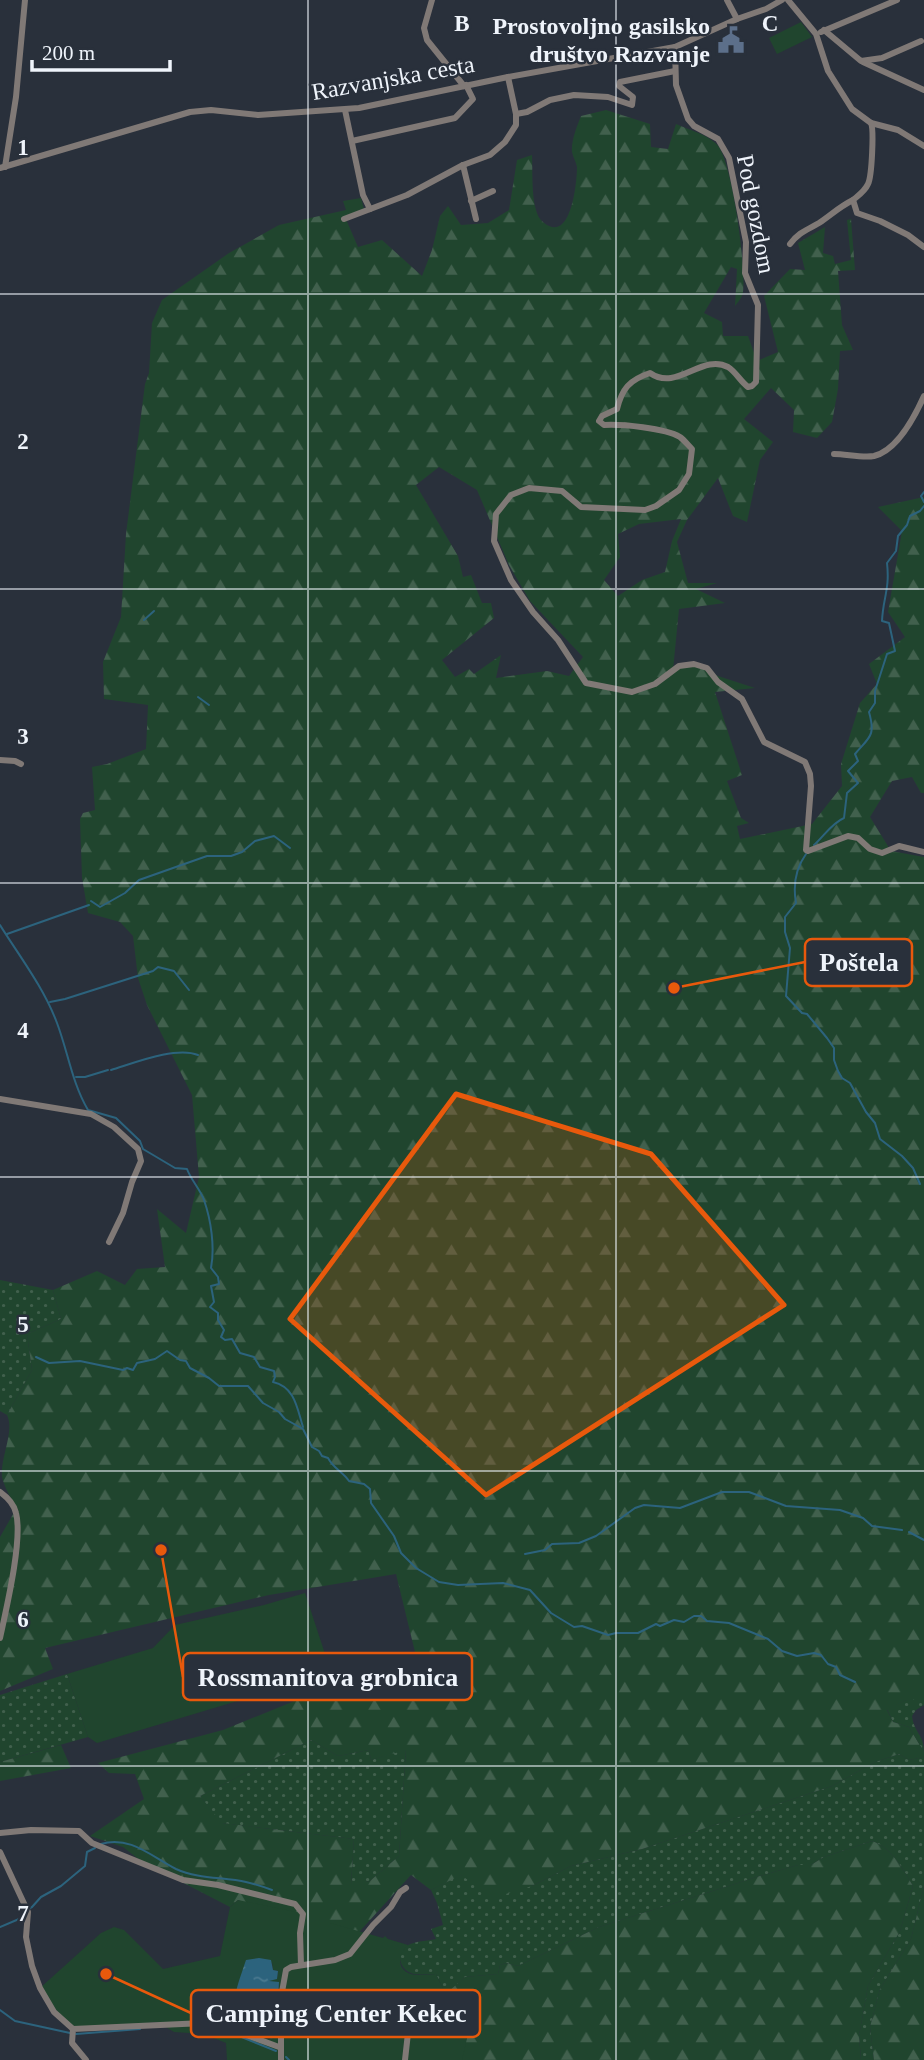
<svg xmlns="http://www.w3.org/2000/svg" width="924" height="2060" viewBox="0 0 924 2060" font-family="Georgia,serif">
	<defs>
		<pattern id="grass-dots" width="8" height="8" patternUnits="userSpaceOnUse" patternTransform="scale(1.75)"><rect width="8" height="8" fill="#20452e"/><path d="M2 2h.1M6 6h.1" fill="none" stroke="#41604d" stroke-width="1.8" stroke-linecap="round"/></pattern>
		<pattern id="forest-firs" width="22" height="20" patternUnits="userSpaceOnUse" patternTransform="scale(1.75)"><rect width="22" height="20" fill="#20452e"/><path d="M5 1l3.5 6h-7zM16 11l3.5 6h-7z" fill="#41604d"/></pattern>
		<pattern id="water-ripples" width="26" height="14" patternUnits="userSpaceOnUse" patternTransform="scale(1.75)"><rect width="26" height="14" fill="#2c637d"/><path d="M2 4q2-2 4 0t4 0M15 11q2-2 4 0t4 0" fill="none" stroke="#4b7a90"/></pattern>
	</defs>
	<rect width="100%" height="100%" fill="#29303b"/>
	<!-- grass -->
	<g fill="url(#grass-dots)">
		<polygon points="0,1280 53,1290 61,1319 27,1334 32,1370 7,1415 0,1411"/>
		<polygon points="67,1674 88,1737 0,1762 0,1695"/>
		<path d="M906,1700H924V1705L916,1710L912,1716C914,1733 924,1734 924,1752L909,1727L893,1722L887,1709Z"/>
		<polygon points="311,1740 338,1756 369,1750 371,1760 406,1749 399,1856 370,1881 351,1885 354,1839 221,1823 200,1796"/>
		<path d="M899,1754L909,1760L924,1757V1886L911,1939L880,1989L870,2027L874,2060H861V2058L859,2036L868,1986L900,1931L913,1886C903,1869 892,1848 872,1841L824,1857L811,1865H798L760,1876L599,1927L518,1966L506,1963L500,1965L498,1974L465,1977L446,1995L436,1974C429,1974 421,1975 414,1974C400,1971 394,1953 408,1945C416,1941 427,1941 436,1939L431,1929L443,1925L437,1903L431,1890L460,1875L532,1886L571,1866L642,1849L832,1786L875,1762Z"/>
	</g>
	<!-- forest -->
	<g fill="url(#forest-firs)" fill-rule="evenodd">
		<path d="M606,110L650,124L651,147L668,149L676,124C689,130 710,135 719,147C733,169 746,266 743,292C742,298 738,302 735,306L737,269L731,267L704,313L722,322L723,336H748L757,361L778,352L764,296L790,269L805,270L798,243L825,227L823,253L833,256L835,264L851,260L847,220L851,219L855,270L838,271L842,325L853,350L840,351L838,389L832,422L817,438L793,432L794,410L771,388L744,419L773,442L760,460L747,522L733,516L718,478L687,520L677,542L688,583H717L696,589L725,603L679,609L673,670L693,663L718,676L755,688L715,692L742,775L727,781L741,818L749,823L737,826L740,839L812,824L842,786L841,764L860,703L877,684L869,664L905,637L888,612L902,531L878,507L924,497V793H921L912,777L892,781L870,817L891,851L924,857V1700H906L887,1710L893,1722L909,1727L924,1752V1757L909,1760L899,1754L875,1762L832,1786L642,1849L571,1866L532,1886L493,1898L461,1875L431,1890L411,1875L350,1942L238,1900L230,1907L141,1861L123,1847L90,1836L144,1799L135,1774L109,1773L98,1763L223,1730L415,1652L396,1574L269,1595L45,1648L53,1669L0,1691V1537L16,1509C12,1499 4,1487 2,1477C0,1457 15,1432 7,1415L32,1370L27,1334L61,1319L53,1290L97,1271L125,1285L137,1269L165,1267L157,1209L186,1233L199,1177L192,1095L147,1005L138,978L133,936L120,922L88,913L82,878L80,819L83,813L95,810L92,767L107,764L146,749L148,705L104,699L103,662L121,617L126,534L145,384L149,373L152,323L162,300L229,253L279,225L346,210L343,201L361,198L364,209L345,217L358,247L382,240L422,276L432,250L440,216L448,206L461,225L488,223L509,210L517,160L532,155C533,171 530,212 543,222C571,246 577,182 577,167C576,162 573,157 572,152C571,141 577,126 581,116ZM439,467L477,490L509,565L530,601L583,657L569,676L547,671L496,678L501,655L474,674L469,669L455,677L442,660L494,618L491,603H482L471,575L463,577L458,556L416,485ZM681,519L672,541L665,572L642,580L618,596L604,580L620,557L618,534L639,524ZM311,1740L338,1756L369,1750L371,1760L406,1750L399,1856L370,1881L351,1884L354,1839L222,1823L200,1796Z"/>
		<polygon points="61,1745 71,1768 0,1781 0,1762"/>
		<path d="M872,1841C892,1848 903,1869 913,1886L900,1931L868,1986L859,2036L861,2060H460L470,2021L422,2015L465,1977L498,1974L500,1965L506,1963L518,1966L599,1927L760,1876L798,1865H811L824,1857Z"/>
		<polygon points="924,1886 924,2060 874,2060 870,2027 880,1989 911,1939"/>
	</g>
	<!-- park -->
	<g fill="#20452e" fill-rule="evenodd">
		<polygon points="801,22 812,37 777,54 769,38"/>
		<polygon points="305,1593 330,1669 274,1690 97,1743 88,1737 67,1674 153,1648 175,1625 264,1605"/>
		<path d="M238,1900L306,1914L303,1923H330L383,1938L385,1936L388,1939L408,1945C398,1954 396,1969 411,1974C418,1976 429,1974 436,1974L446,1995L423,2015L471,2021L462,2060H227L226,2043L204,2034L174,2032L158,2022L73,2029L63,2019L40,1988L101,1933L114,1927L124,1930L163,1969L220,1956L230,1907ZM272,1962L273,1970L278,1971L277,1979H269V1981L279,1983L274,2038L268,2039L255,2031L240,2018Z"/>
	</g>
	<!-- water -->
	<path fill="url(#water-ripples)" d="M259,1958L271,1960L273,1970L278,1971L277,1979L269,1981L279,1982L276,2035L274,2038C266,2039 260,2035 254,2030C225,2008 236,1991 246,1960Z"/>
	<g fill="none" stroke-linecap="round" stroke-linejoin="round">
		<!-- stream -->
		<g stroke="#2c637d" stroke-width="2">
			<polyline points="924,492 921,496 924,502"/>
			<polyline points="144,620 154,611"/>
			<polyline points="198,697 209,705"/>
			<path d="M814,845C824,836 832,823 844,818L847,793L858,783L848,771L858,761L855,754C869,737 876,737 869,712L875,703V691L887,654L895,651L889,623L882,621C883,598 890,589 887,563L896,551L898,536L907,525L910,516L920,511L924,506"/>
			<path d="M806,854C796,868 793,886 796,903L785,917V932L790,948L786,996L802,1013L807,1014L827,1038L834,1048V1060L838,1071L842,1078L850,1083L866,1112L875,1123L880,1139L902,1156L913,1168L920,1184"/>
			<polyline points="91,901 100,907 125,893 139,880 207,856 231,856 242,852 255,841 274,836 290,848"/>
			<path d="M0,925C20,957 44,988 57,1023C68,1052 72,1083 88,1110L116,1118L140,1141L143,1149L175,1168L187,1169C191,1180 200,1189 204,1200C211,1220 215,1247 211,1268L218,1277L219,1284L211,1286L214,1302L210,1307L218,1313V1320L224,1330L221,1337L225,1340L232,1339L240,1353L254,1357L260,1367L274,1371L275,1377L273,1382C295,1387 297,1408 303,1427"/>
			<polyline points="7,934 89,905"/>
			<polyline points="50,1002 65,999 153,971 158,967 174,971 189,990"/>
			<path d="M111,1070C134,1063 176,1046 198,1055"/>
			<polyline points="76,1077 85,1077 108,1070"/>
			<path d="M36,1357L49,1363L80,1361L123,1370L127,1368L133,1370L137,1363L155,1359L167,1351L180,1360L186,1361L190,1368L209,1378L219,1386H248L263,1403L279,1412L285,1419L303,1429L312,1447L319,1451L322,1456L328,1458C334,1469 343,1472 349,1481L364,1484L370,1489L371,1503L394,1536L401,1553L416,1568L439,1582L458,1585L503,1583L530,1590L551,1613L574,1627L582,1626L608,1635L616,1633H638L656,1624L660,1626L674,1620L684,1622L694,1616H701L707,1621L729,1623L768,1639L782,1651L797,1656L814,1653L821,1655L828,1664L836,1667L840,1675L855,1682"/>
			<polyline points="909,1532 924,1540"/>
			<polyline points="525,1554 545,1550 552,1544 579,1543 596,1536 635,1508 644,1505 680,1508 722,1492 749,1492 786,1506 840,1510 863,1518 872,1526 902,1530"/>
			<path d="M101,1844C130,1835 152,1857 176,1869C198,1879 224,1877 246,1882C255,1884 264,1887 272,1890"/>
			<polyline points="28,1909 32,1907 41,1897 61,1886 85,1866 87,1852 95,1848"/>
			<polyline points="0,1927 19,1919 23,1914"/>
			<polyline points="0,2010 15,2021 70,2033"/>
			<polyline points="219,2028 276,2051"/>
			<polyline points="76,2034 140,2029"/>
			<polyline points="286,2057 289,2060"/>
		</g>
		<!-- minor -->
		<g stroke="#807976" stroke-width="6">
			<polyline points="432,0 424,28 427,40 464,86"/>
			<polyline points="727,0 737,19"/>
			<polyline points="788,0 816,34 828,71 852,109 871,123 898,130 924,146"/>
			<polyline points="824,30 861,61 882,58 921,41"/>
			<polyline points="821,32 897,0"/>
			<path d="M675,47L676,85L688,119L694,126L718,139L729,158L746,242L745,273L758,305L756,382L752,386L748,387C740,381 736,372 728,367C702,353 677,392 650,373C629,380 622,389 617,409L602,416L599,421L604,425C621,424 665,428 680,437C684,440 688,445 692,449L689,474L679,490L656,506L645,510L581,507L562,491L529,488L511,495L496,514L494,541L511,580L533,612L558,640L586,683L632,692L655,684L679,666L694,664L707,668L718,682L742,699L764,742L805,762L810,774L811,786L806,850L808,851L848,836L858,838L870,849L882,853L899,846L924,852"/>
			<polyline points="863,62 924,90"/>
			<polyline points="345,110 363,195 370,209"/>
			<polyline points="516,114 527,112 550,100 574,95 608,97 632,105 633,97 619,86 620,82 675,71"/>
			<path d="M871,123C874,129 872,176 868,184C865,191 859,195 853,200L857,213L880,221L908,235L924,247"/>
			<polyline points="352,141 455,118 473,99 466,85"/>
			<polyline points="463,165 476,219"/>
			<polyline points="5,167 16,97 25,0"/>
			<polyline points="0,168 190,112 211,110 258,115 359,108 508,77 675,47 737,19 766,9 782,0"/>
			<polyline points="471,201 493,191"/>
			<polyline points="344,219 407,195 463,165 490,155 505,142 516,125 516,114 508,77"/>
			<path d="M790,244C799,232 807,230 819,223C831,215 839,207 853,200"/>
			<path d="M834,454C846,454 862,458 874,456C898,450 915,416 924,396"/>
			<polyline points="0,760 15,761 21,764"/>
			<polyline points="0,1099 91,1114 114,1127 138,1149 141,1161 132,1182 123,1213 109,1242"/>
			<path d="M0,1492C7,1497 14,1504 16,1513C23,1539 6,1610 0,1638"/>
			<polyline points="0,1833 31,1830 79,1831 92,1843 183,1880 218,1885 295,1904 303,1914 300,1933 301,1965"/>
			<polyline points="0,1852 28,1912 26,1937 32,1966 40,1988 54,2012 73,2029"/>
			<polyline points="281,2025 282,1992 286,1970 291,1967 335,1960 350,1954 373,1925 391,1907 400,1892 406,1888"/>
			<polyline points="86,2060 72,2043 73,2029 204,2023 222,2026 279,2047"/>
			<polyline points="281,2060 281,2025 325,2010 395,2001 402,2005 409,2024 405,2060"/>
		</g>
	</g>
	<!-- marked area -->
	<path fill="#e8590c" fill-opacity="0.2" stroke="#e8590c" stroke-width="5" stroke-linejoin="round" d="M456,1094L651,1154L784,1305L486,1495L290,1319Z"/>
	<!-- grid -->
	<path fill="none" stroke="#eff4fb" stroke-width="2" stroke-opacity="0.55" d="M308,0V2060M616,0V2060M0,294H924M0,589H924M0,883H924M0,1177H924M0,1471H924M0,1766H924"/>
	<!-- icons -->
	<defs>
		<symbol id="civic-bare" viewBox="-9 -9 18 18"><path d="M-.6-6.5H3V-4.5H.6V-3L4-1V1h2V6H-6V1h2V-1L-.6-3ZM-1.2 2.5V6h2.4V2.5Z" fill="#5c6f8a" stroke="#29303b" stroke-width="2.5" paint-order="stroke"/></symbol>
	</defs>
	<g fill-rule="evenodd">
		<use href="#civic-bare" x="712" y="21" width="38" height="38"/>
	</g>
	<g text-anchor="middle" stroke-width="5" stroke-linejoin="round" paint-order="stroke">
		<!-- poi labels -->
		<g font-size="24" font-weight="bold" fill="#eff4fb" stroke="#29303b" text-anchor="end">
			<text x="710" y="34">Prostovoljno gasilsko<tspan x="710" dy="28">društvo Razvanje</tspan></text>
		</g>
		<!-- street labels -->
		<g font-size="24" fill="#eff4fb" stroke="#29303b">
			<text transform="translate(393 78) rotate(-10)" y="8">Razvanjska cesta</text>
			<text transform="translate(756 214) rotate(79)" y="8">Pod gozdom</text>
		</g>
	</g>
	<g font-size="23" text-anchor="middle" font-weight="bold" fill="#eff4fb" stroke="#29303b" stroke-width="5" stroke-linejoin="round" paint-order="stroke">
		<text x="462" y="31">B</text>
		<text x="770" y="31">C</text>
		<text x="23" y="155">1</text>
		<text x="23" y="449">2</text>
		<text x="23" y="744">3</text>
		<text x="23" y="1038">4</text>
		<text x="23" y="1332">5</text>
		<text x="23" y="1627">6</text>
		<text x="23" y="1921">7</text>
	</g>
	<!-- callouts -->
	<path fill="none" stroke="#e8590c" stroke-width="2.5" d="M674 988L805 962M161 1550L183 1677M106 1974L191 2013"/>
	<g fill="#e8590c" stroke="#29303b" stroke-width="2.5">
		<circle cx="674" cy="988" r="7"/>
		<circle cx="161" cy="1550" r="7"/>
		<circle cx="106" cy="1974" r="7"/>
	</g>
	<g fill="#29303b" stroke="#e8590c" stroke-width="2.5">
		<rect x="805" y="939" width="107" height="47" rx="7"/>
		<rect x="183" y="1653" width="289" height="47" rx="7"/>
		<rect x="191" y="1990" width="289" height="47" rx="7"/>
	</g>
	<g font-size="26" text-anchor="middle" font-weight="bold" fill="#eff4fb">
		<text x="859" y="971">Poštela</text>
		<text x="328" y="1686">Rossmanitova grobnica</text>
		<text x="336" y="2022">Camping Center Kekec</text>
	</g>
	<!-- scale -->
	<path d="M32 60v10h138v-10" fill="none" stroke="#eff4fb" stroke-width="3.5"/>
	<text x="42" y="60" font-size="21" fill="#eff4fb" stroke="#29303b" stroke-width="5" paint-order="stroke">200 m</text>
</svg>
